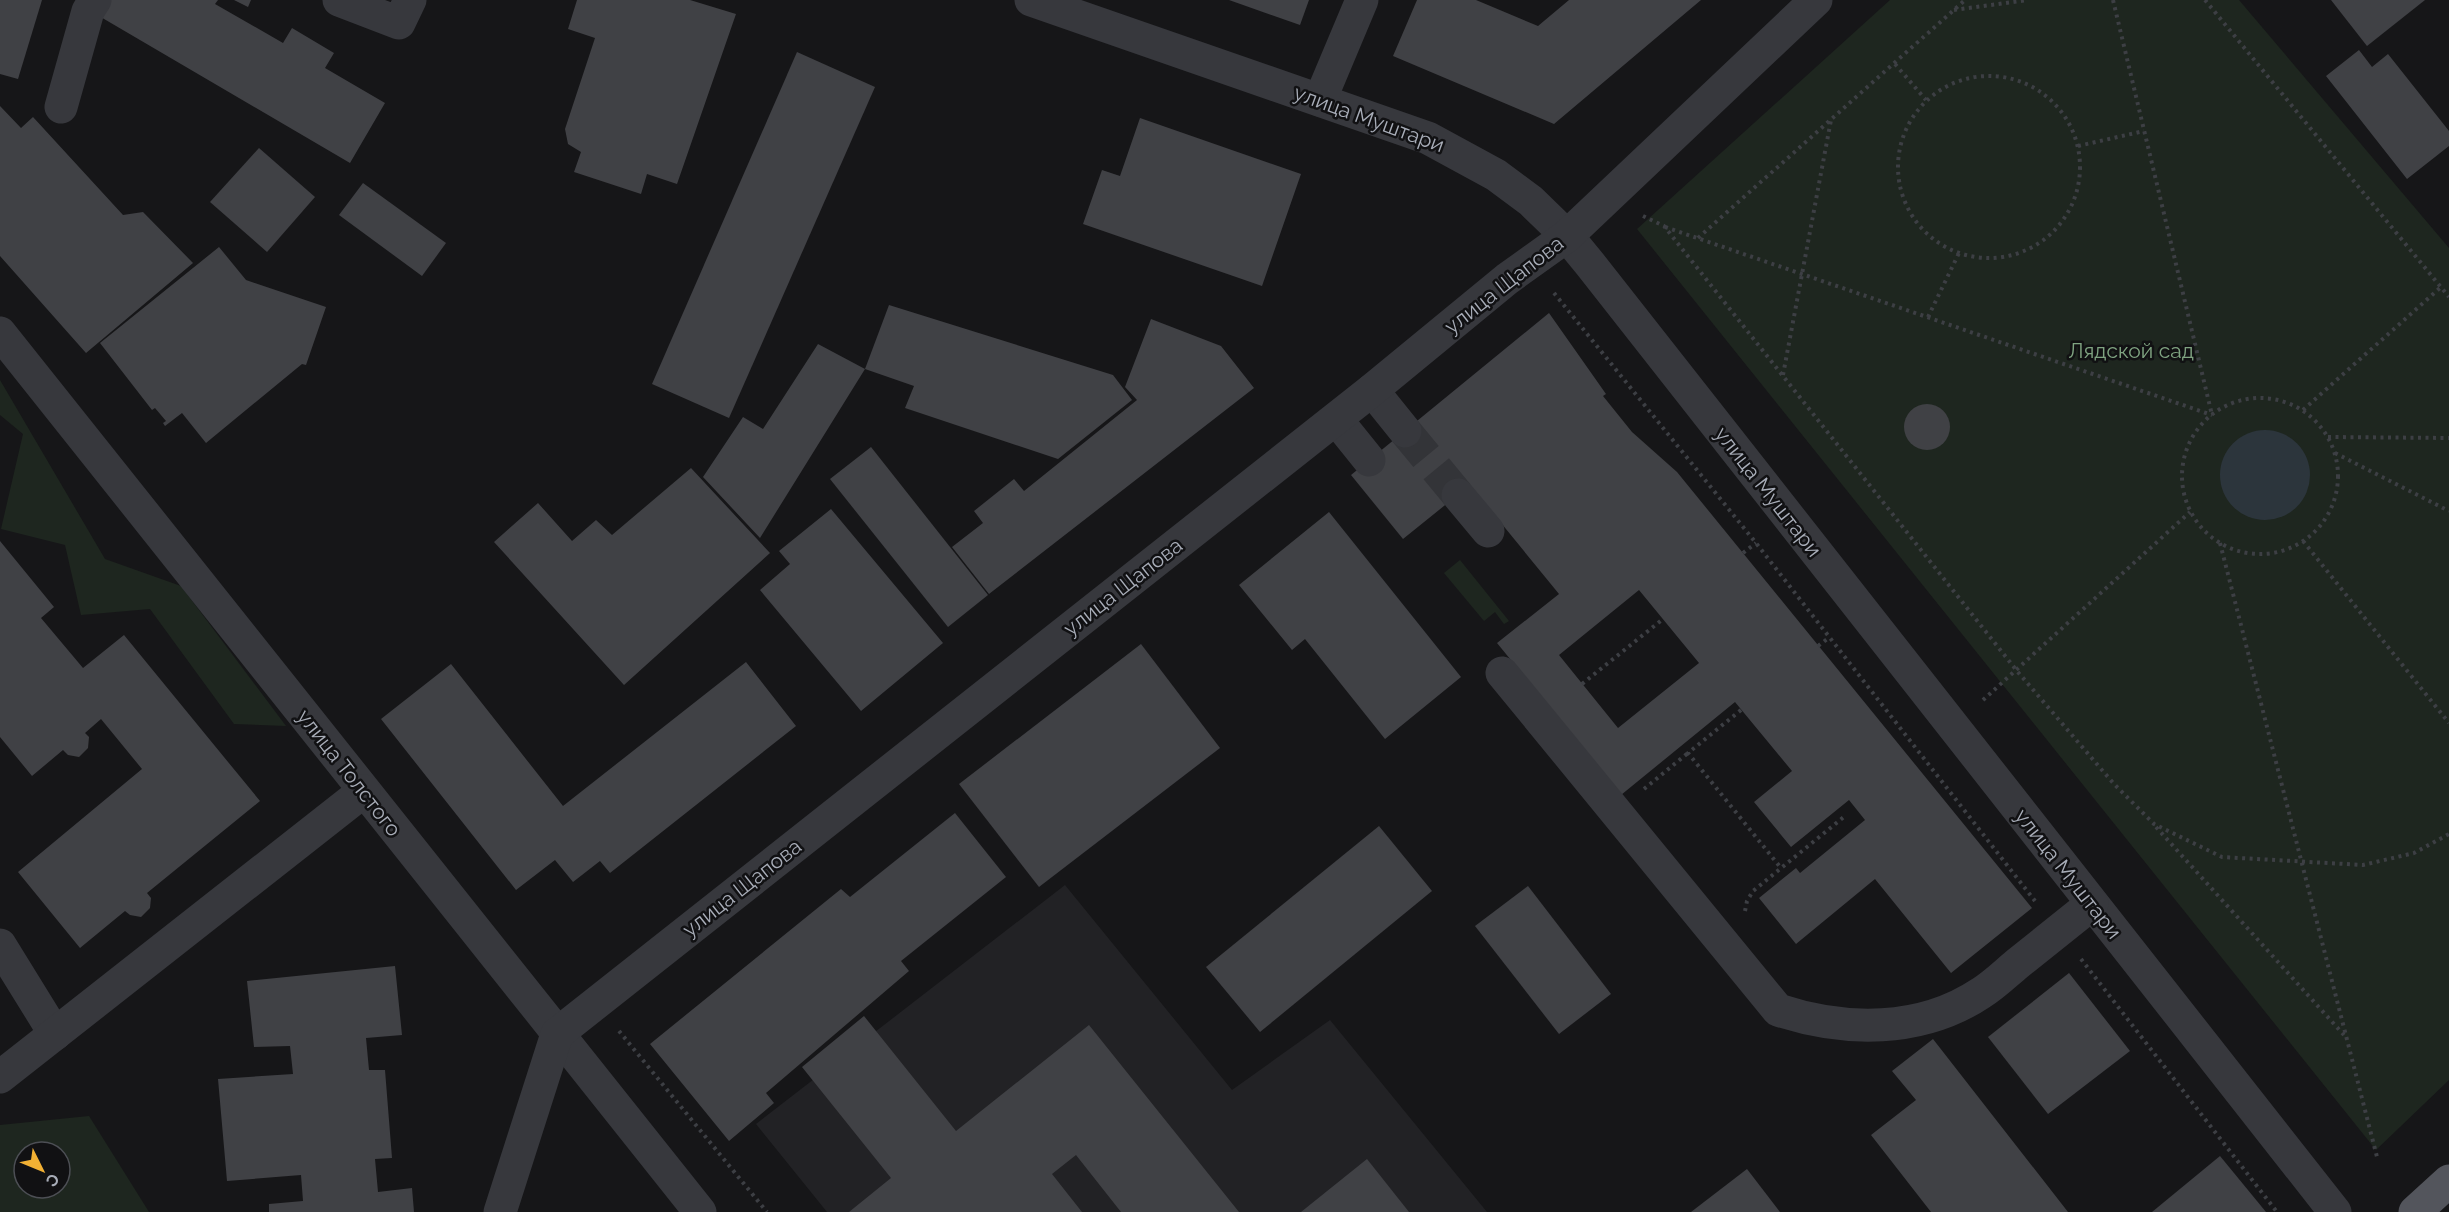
<svg xmlns="http://www.w3.org/2000/svg" width="2449" height="1212" viewBox="0 0 2449 1212" font-family="Raleway,sans-serif">
	<rect width="100%" height="100%" fill="#161618"/>
	<!-- built -->
	<polygon fill="#222225" points="1065,885 1232,1090 1330,1020 1487,1212 827,1212 756,1124"/>
	<!-- green -->
	<g fill="#1e261f" fill-rule="evenodd">
		<polygon points="1890,0 2239,0 2449,248 2449,1080 2376,1150 1637,229"/>
		<polygon points="0,380 105,559 181,586 286,726 234,724 150,609 81,615 65,545 1,529 23,434 0,415"/>
		<polygon points="1460,560 1509,621 1504,624 1495,612 1484,621 1444,573"/>
		<path d="M89,1116L149,1212H0V1125ZM24,1152H60V1188H24Z"/>
	</g>
	<!-- water -->
	<circle fill="#2c353c" cx="2265" cy="475" r="45"/>
	<!-- building -->
	<g fill="#404145" fill-rule="evenodd">
		<polygon points="0,0 42,0 18,79 0,74"/>
		<polygon points="108,0 218,0 215,4 283,43 292,28 334,53 325,68 385,103 350,163 99,16"/>
		<polygon points="234,0 251,0 248,7"/>
		<polygon points="577,0 690,0 736,14 677,184 647,174 641,194 574,172 581,152 568,144 565,129 595,38 568,29"/>
		<polygon points="1229,0 1309,0 1300,25"/>
		<polygon points="1417,0 1476,0 1538,26 1569,0 1701,0 1554,124 1393,56"/>
		<polygon points="2331,0 2425,0 2367,46"/>
		<polygon points="2359,50 2372,67 2388,54 2449,131 2449,146 2407,179 2326,76"/>
		<polygon points="797,52 875,87 729,418 652,384"/>
		<polygon points="0,106 21,128 33,117 123,215 143,212 193,263 86,353 0,256"/>
		<polygon points="1140,118 1301,174 1262,286 1083,224 1102,170 1120,176"/>
		<polygon points="259,148 315,197 267,252 210,202"/>
		<polygon points="363,183 446,243 422,276 339,215"/>
		<polygon points="219,247 246,280 326,307 306,365 302,364 206,443 182,413 165,426 163,423 166,421 155,408 152,410 100,343"/>
		<polygon points="889,305 1113,375 1132,400 1058,459 905,408 914,386 865,369 760,538 703,477 743,417 763,429 818,344 865,369"/>
		<path d="M1549,313L1606,394L1603,396L1632,432L1677,472L2032,908L1951,973L1875,879L1796,944L1759,898L1796,868L1800,873L1865,820L1849,800L1791,847L1754,802L1792,771L1735,702L1621,795L1497,643L1559,594L1470,485L1403,539L1351,475ZM1639,590L1699,663L1618,728L1559,655Z"/>
		<polygon points="1151,319 1221,346 1254,388 989,594 952,547 983,523 974,511 1014,479 1024,491 1137,400 1125,387"/>
		<circle cx="1927" cy="427" r="23"/>
		<polygon points="871,447 988,595 948,627 830,479"/>
		<polygon points="691,468 770,553 624,685 494,542 538,503 572,541 596,520 612,535"/>
		<polygon points="831,509 943,643 861,711 760,590 790,564 779,551"/>
		<polygon points="1329,512 1461,677 1385,739 1305,639 1292,650 1239,585"/>
		<polygon points="0,541 54,607 41,618 83,668 124,635 260,801 147,893 151,898 150,908 141,917 130,915 125,911 80,948 18,872 142,769 101,719 85,733 89,737 88,748 79,757 68,755 63,750 32,776 0,737"/>
		<polygon points="1141,644 1220,748 1039,887 959,784"/>
		<polygon points="746,662 796,726 610,873 600,861 573,882 555,860 516,890 381,719 451,664 563,806"/>
		<polygon points="955,813 1006,877 901,961 909,971 766,1093 774,1103 729,1141 650,1044 841,889 850,897"/>
		<polygon points="1379,826 1432,891 1260,1032 1206,967"/>
		<polygon points="1528,886 1611,994 1559,1034 1475,926"/>
		<polygon points="395,966 402,1035 366,1038 369,1070 385,1070 392,1158 375,1159 378,1192 412,1188 414,1212 269,1212 269,1204 303,1201 301,1175 227,1181 218,1079 293,1074 290,1046 254,1047 247,981"/>
		<polygon points="2069,973 2130,1051 2048,1114 1988,1037"/>
		<polygon points="864,1016 956,1131 1089,1025 1239,1212 1121,1212 1076,1155 1052,1174 1082,1212 849,1212 891,1178 802,1067"/>
		<polygon points="1933,1039 2068,1212 1931,1212 1871,1135 1916,1100 1892,1071"/>
		<polygon points="2220,1156 2266,1212 2152,1212"/>
		<polygon points="1367,1159 1409,1212 1301,1212"/>
		<polygon points="1747,1169 1780,1212 1691,1212"/>
	</g>
	<g fill="none" stroke-linecap="round" stroke-linejoin="round">
		<!-- minor-tunnel -->
		<polyline stroke="#333438" stroke-width="33" stroke-dasharray="33 16" stroke-linecap="butt" points="1405,431 1458,495"/>
		<!-- path -->
		<g stroke="#3d3f44" stroke-width="4" stroke-dasharray="3 4.5" stroke-linecap="butt">
			<polyline points="2113,0 2212,415"/>
			<polyline points="2205,0 2449,297"/>
			<polyline points="1954,10 2028,0"/>
			<polyline points="1895,64 1926,100"/>
			<circle cx="1989" cy="167" r="91"/>
			<polyline points="2078,146 2144,131"/>
			<polyline points="1643,216 1664,226 2017,671 2114,784 2154,824 2222,857 2363,865 2414,853 2449,834"/>
			<polyline points="1665,227 2212,415"/>
			<polyline points="1698,238 1965,0"/>
			<polyline points="1554,293 1756,543 2035,901"/>
			<polyline points="1928,317 1959,253"/>
			<polyline points="1783,375 1831,120"/>
			<circle cx="2260" cy="476" r="78"/>
			<polyline points="2303,410 2441,287"/>
			<polyline points="2328,437 2449,438"/>
			<polyline points="2335,453 2449,511"/>
			<polyline points="2303,541 2449,723"/>
			<polyline points="2220,543 2377,1157"/>
			<polyline points="1743,553 1756,543"/>
			<polyline points="1818,646 1830,637"/>
			<polyline points="1582,684 1663,619"/>
			<polyline points="1983,700 2190,512"/>
			<polyline points="1741,710 1688,753 1781,868"/>
			<polyline points="1644,789 1688,753"/>
			<polyline points="2156,827 2344,1035"/>
			<polyline points="1745,911 1747,901 1753,891 1845,816"/>
			<polyline points="2081,959 2277,1212"/>
			<polyline points="619,1031 767,1212"/>
		</g>
		<!-- minor -->
		<g stroke="#37383d" stroke-width="33">
			<polyline points="339,0 399,23 410,0"/>
			<polyline points="1031,0 1428,138 1496,175 1531,201 1567,236 1590,264 2335,1212"/>
			<polyline points="1320,100 1362,0"/>
			<polyline points="61,107 88,11 95,0"/>
			<polyline points="0,333 700,1212"/>
			<polyline points="1372,390 1405,431"/>
			<polyline points="1336,419 1369,460"/>
			<polyline points="1458,495 1488,531"/>
			<path d="M1502,673L1778,1010C1845,1032 1921,1033 1981,993C1994,985 2005,974 2017,964C2042,944 2067,924 2092,904"/>
			<polyline points="0,945 55,1034"/>
			<polyline points="0,1077 364,791"/>
			<polyline points="500,1212 557,1034 1372,390 1507,279 1567,236 1816,0"/>
		</g>
		<!-- major -->
		<polyline stroke="#53555c" stroke-width="33" points="2415,1212 2449,1181"/>
	</g>
	<g text-anchor="middle" stroke-width="5" stroke-linejoin="round" paint-order="stroke">
		<!-- street labels -->
		<g font-size="21" fill="#a8adb8" stroke="#111113">
			<text transform="translate(1369 119) rotate(20)" y="7">улица Муштари</text>
			<text transform="translate(1504 285) rotate(-38)" y="7">улица Щапова</text>
			<text transform="translate(1768 492) rotate(52)" y="7">улица Муштари</text>
			<text transform="translate(1123 587) rotate(-38)" y="7">улица Щапова</text>
			<text transform="translate(349 773) rotate(52)" y="7">улица Толстого</text>
			<text transform="translate(2068 874) rotate(52)" y="7">улица Муштари</text>
			<text transform="translate(742 888) rotate(-38)" y="7">улица Щапова</text>
		</g>
		<!-- park labels -->
		<g font-size="21" fill="#7fa381" stroke="#111113">
			<text x="2131" y="358">Лядской сад</text>
		</g>
	</g>
	<!-- north arrow -->
	<g transform="translate(42 1170) rotate(133)"><circle r="28" fill="#111113" stroke="#4d4f55" stroke-width="1.5"/>
	<path d="M0-4.5L10 22L0 15L-10 22Z" fill="#f2b134"/>
	<text y="-9" font-size="16" font-weight="bold" text-anchor="middle" fill="#a8adb8">С</text>
	</g>
</svg>
